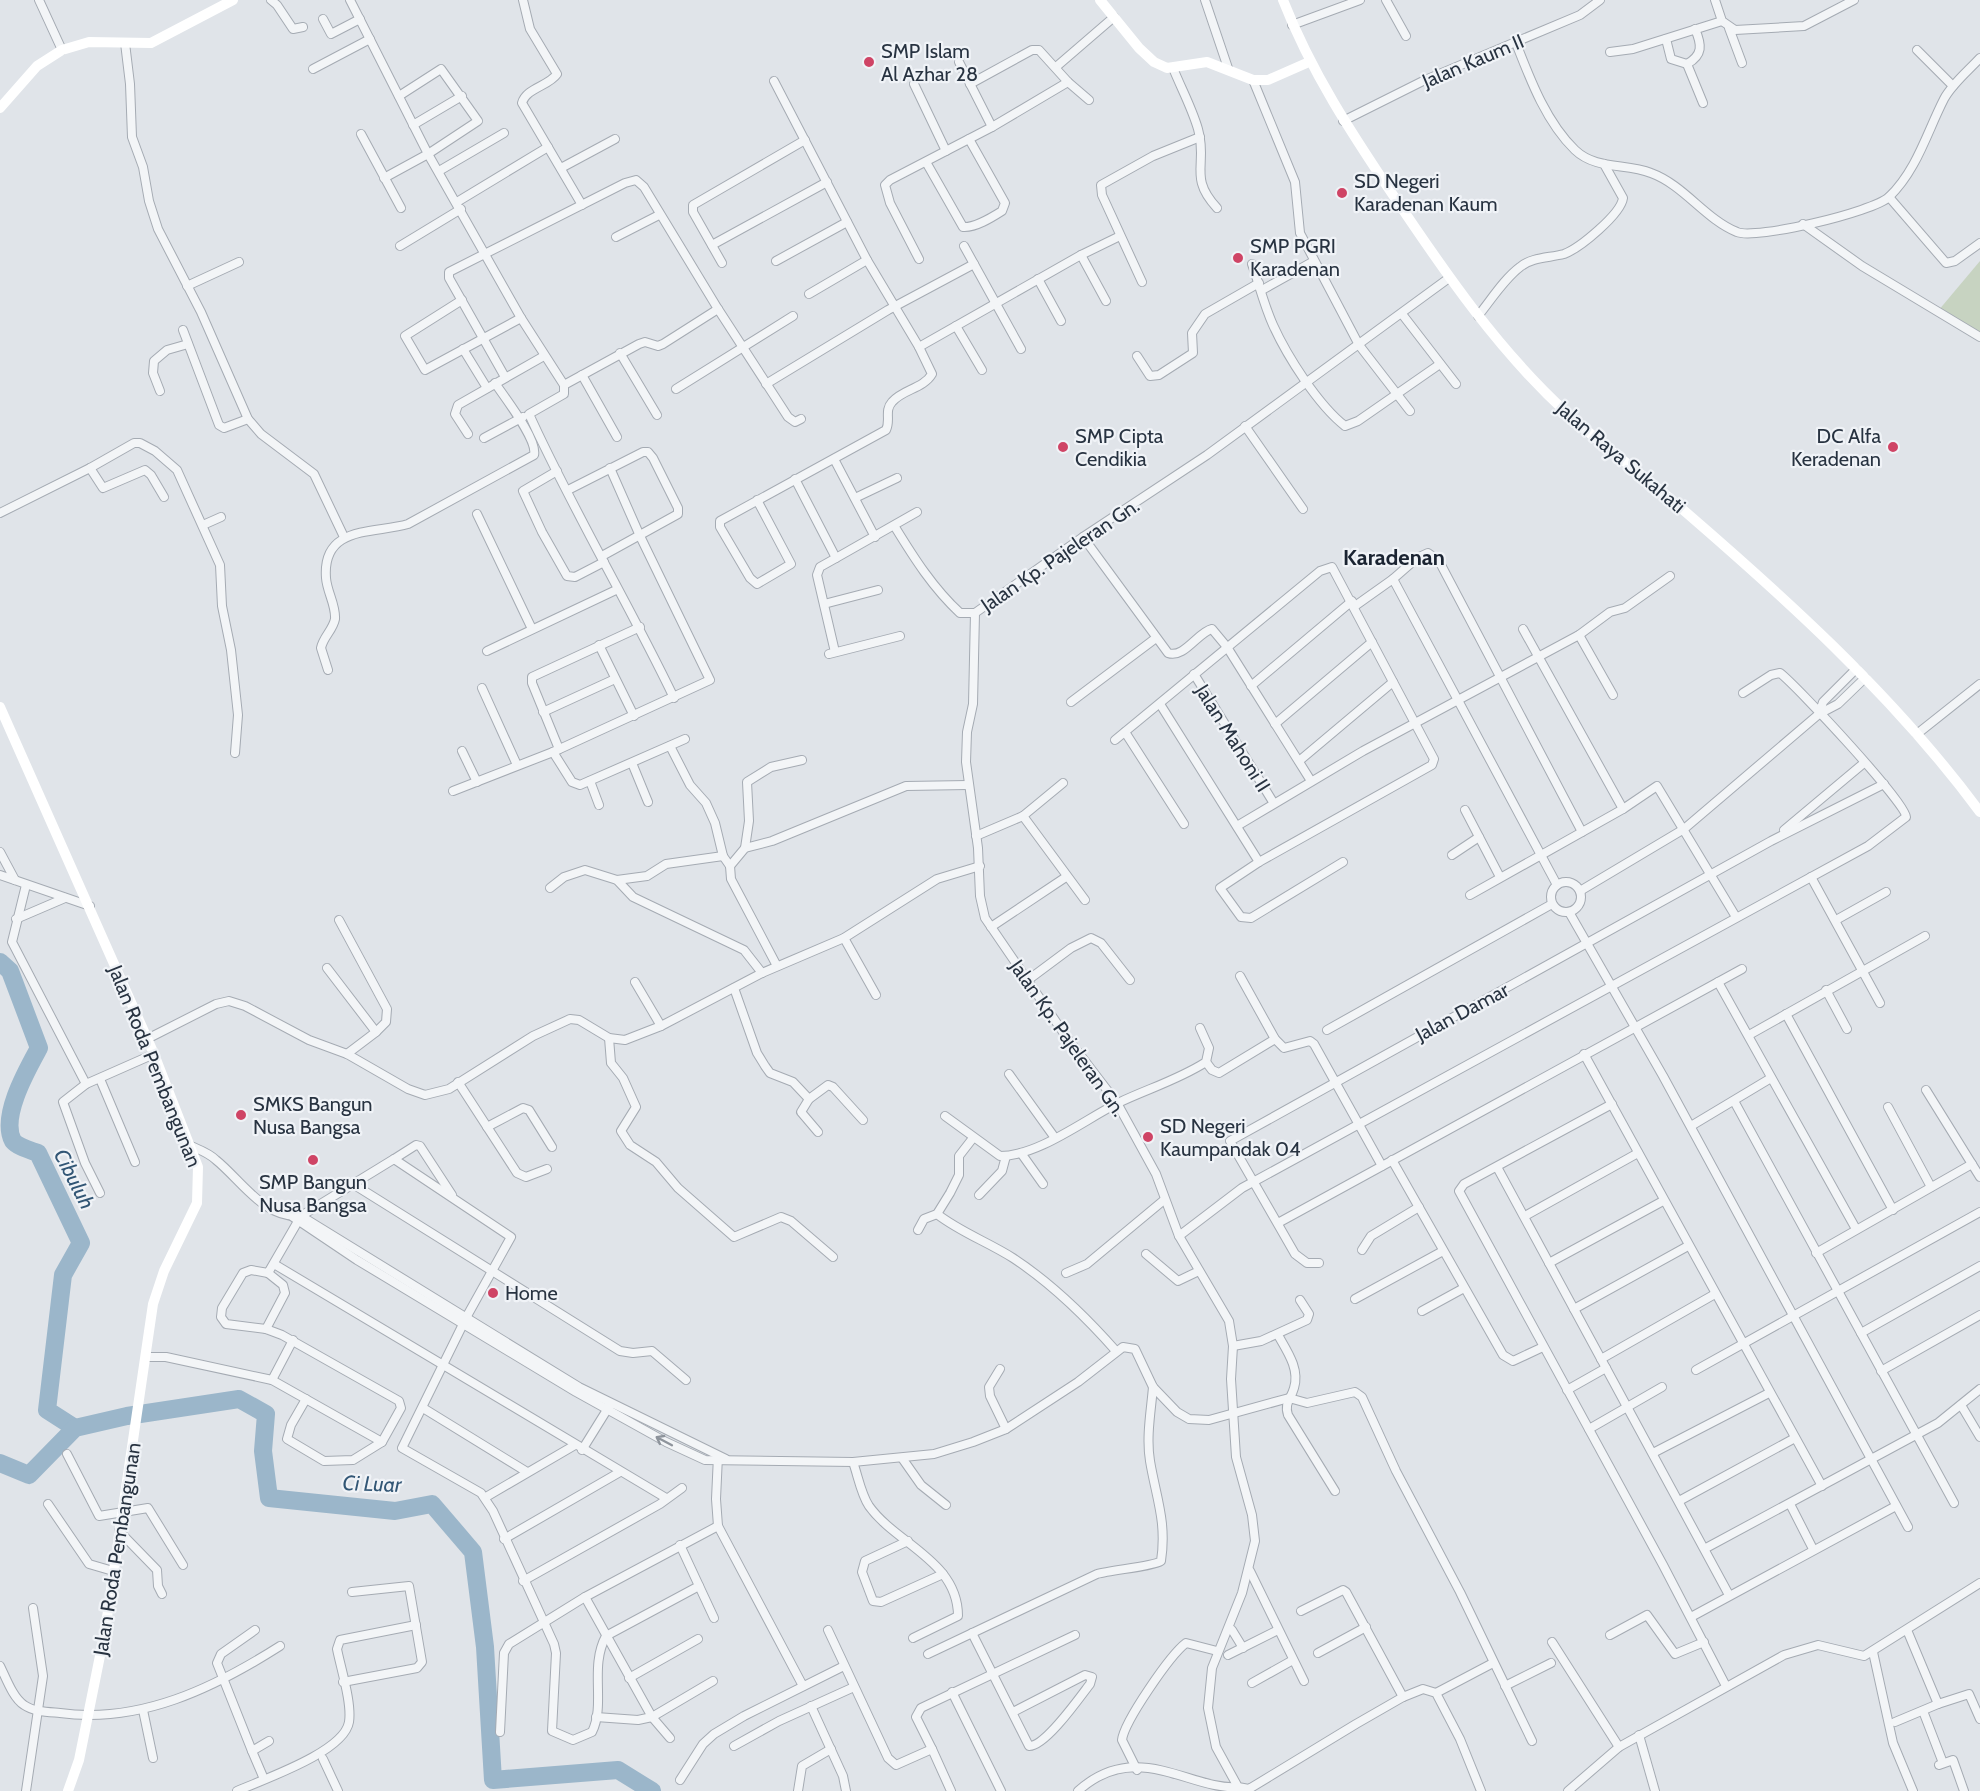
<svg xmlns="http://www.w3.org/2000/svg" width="1980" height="1791" viewBox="0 0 1980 1791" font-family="Cabin,sans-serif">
	<rect width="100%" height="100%" fill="#e0e4e9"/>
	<!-- pitch -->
	<polygon fill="#c7d3c1" points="1980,261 1980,332 1938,311"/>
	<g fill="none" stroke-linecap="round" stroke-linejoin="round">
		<!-- river -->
		<g stroke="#9bb6ca" stroke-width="18">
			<path d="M0,962L10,971L39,1048C27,1070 0,1117 13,1141C18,1147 30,1150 38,1153L81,1243L63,1275L47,1410L75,1428"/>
			<polyline points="0,1463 29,1475 75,1428 127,1416 239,1399 266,1414 263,1451 269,1498 395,1511 432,1504 473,1552 485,1647 493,1780 618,1770 652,1791"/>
		</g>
		<defs>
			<g id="street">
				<polyline points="39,0 62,50"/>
				<polyline points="271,0 277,5 293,29 303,27"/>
				<path d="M350,0L428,154L521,318L564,385V394L529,414C573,511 628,602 674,698"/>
				<path d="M523,0L530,29L557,74C549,86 526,88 522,103L582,205"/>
				<polyline points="1205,0 1228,68"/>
				<polyline points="1386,0 1406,36"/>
				<polyline points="1715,0 1722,21 1735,30 1804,26 1854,0"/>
				<polyline points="323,19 331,34 360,19"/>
				<polyline points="1292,25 1360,0"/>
				<polyline points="1729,28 1742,63"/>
				<path d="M1695,29C1702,45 1703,55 1687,64L1703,103"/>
				<polyline points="1666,39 1671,59 1687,64"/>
				<polyline points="125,43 130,84 132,137 143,167 149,201 158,229 201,312 248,419 261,434 314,474 344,537"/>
				<path d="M1516,43C1530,79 1546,122 1575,150C1596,170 1626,163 1651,173C1684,185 1705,219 1737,232C1755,240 1873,212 1889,197C1917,170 1927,132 1944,99C1952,84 1968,71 1980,58"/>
				<polyline points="1917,50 1953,86"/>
				<polyline points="1610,52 1633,49 1722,21"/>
				<polyline points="959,62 992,127"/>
				<polyline points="1056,67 1114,17"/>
				<path d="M1173,68C1181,88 1192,108 1198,129C1208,164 1188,177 1217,208"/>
				<polyline points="313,69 370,39"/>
				<polyline points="1253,80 1295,182 1300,233 1359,345 1410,411"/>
				<polyline points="774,81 867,260 919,347"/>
				<polyline points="914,84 946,151"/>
				<polyline points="970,84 1032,50 1039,50 1068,82 1089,100"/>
				<polyline points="1343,121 1425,80 1580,15 1600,0"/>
				<polyline points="413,125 462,96"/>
				<polyline points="361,134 401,208"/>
				<path d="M926,162L963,227C975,228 991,218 1002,211L1005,203L969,139"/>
				<polyline points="561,168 615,139"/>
				<polyline points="439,171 504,133"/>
				<polyline points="384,178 428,154 478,121 441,69 399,96"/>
				<polyline points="1889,197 1946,263 1955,261 1980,243"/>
				<polyline points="457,202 548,147"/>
				<polyline points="1803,224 1862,266 1980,337"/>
				<polyline points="616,237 659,215"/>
				<polyline points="712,245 827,182"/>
				<polyline points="400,246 461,209"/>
				<polyline points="964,246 1021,349"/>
				<polyline points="1081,255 1106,301"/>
				<polyline points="919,259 890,203 885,185 890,180 992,127 1068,82"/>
				<polyline points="776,261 847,222"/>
				<polyline points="722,263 693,212 693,205 805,140"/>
				<path d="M1252,264C1259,284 1264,305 1273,325C1287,356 1318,405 1345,426L1358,421L1440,364"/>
				<polyline points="1449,278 1207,455 1083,537 975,613 973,704 967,732 966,762 978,848 980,896 985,918 1065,1035 1117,1103 1156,1174 1179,1236 1229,1321 1233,1346 1231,1379 1236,1457 1252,1515 1255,1541 1242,1593 1212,1668 1208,1708 1216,1747 1238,1787 1249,1789 1356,1724 1403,1697 1423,1689 1436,1693 1460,1739 1481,1791"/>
				<polyline points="1038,279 1061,321"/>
				<polyline points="1142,282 1102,195 1101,185 1153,156 1200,137"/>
				<polyline points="187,286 239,262"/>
				<polyline points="1262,290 1314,261"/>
				<polyline points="809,294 867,260"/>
				<polyline points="462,300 405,336 425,370 521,318"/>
				<polyline points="1402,314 1456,384"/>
				<path d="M1478,316C1491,300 1504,279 1520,267C1532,257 1549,258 1564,254C1580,248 1621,214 1623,198L1604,164"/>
				<polyline points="956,326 982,370"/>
				<polyline points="183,330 219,425 224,428 248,419"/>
				<polyline points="463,349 487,388"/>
				<polyline points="620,353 657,415"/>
				<polyline points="1137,356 1150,376 1159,375 1193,353 1192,333 1205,314 1259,283"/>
				<polyline points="582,375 617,437"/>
				<polyline points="505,377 449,278 449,272 625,183 636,180 644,187 718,309 788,417 795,422 801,419"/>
				<polyline points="766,384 888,310 974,264"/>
				<polyline points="564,385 639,344 645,342 658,346 663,344 718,309"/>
				<polyline points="676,389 793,316"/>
				<polyline points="160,391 153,373 154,361 167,350 188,344"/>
				<polyline points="1245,426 1303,509"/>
				<polyline points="468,434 455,414 458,405 544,356"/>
				<polyline points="484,438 523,417"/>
				<polyline points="834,459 875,537"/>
				<polyline points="90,468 103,488 145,470 151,475 164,497"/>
				<polyline points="557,471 523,491 542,532 567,576 575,577 604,562"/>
				<polyline points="795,479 836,558 917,512"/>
				<polyline points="568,490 643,452 648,452 653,458 678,508 678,514 602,556"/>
				<polyline points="855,498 897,478"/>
				<path d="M757,500L791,564L757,584L750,578L720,527V521L886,430C891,420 884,411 892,402C903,389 923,389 932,374L919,347L1081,255L1120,236"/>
				<polyline points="0,513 90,468 134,443 140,443 155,451 177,470 220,565 222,606 231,650 238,715 235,753"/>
				<polyline points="477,514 532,629"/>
				<polyline points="203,525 221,517"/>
				<path d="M895,527C914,558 933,588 960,613H975"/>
				<path d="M1083,537L1168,653C1184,659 1198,632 1212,629L1227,647L1311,781"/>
				<polyline points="1393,579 1417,558 1428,553 1439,561 1582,832"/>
				<polyline points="824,604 878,590"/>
				<polyline points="1355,606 1393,579 1557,885"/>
				<polyline points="1523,629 1623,809"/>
				<polyline points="1579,635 1613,695"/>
				<polyline points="599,645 634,716"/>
				<polyline points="487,651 616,590"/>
				<polyline points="835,652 817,575 820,567 836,558"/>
				<polyline points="829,654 900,636"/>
				<path d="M328,670L321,648C323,637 333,630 335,619C336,605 327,592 326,578C322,525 374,534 408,524L534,455C538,440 505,398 495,383"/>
				<polyline points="1194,674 1273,802"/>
				<polyline points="1251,686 1352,601"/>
				<polyline points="482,688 517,765"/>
				<polyline points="1071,702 1156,638"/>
				<polyline points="1160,704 1259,862"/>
				<polyline points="543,712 615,679"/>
				<polyline points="1819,714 1823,702 1856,669"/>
				<polyline points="1275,724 1372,642"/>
				<polyline points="1125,732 1184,824"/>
				<polyline points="1917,734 1980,684"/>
				<polyline points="1115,740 1320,571 1332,567 1434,759 1432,765 1259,862 1220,888 1241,917 1251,918 1343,862"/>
				<polyline points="670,746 690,785 706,803 715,823 723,856 730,866 731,879 777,966"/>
				<polyline points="559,749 532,683 532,677 640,627"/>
				<polyline points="462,751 477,782"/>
				<polyline points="553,752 572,782 580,785 685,739"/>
				<polyline points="1299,761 1393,682"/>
				<polyline points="632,763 648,802"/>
				<polyline points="590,781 599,805"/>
				<polyline points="453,791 553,752 710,680 640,536 610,468"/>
				<polyline points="1465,810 1500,877"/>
				<polyline points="1023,816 1085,900"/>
				<polyline points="1237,826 1363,751 1579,635 1610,612 1625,608 1670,576"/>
				<polyline points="1784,830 1864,763"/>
				<polyline points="976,836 1023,816 1063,783"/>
				<polyline points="745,848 749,821 747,782 771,767 802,760"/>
				<polyline points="0,852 15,880"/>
				<polyline points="1452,855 1479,837"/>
				<polyline points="730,866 745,848 772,841 906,786 968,785"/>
				<polyline points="0,875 90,906"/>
				<polyline points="1811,877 1880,1003"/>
				<polyline points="617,880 647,876 666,864 723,856"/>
				<circle cx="1566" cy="897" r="15"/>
				<polyline points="26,885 12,942 86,1084"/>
				<polyline points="550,888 564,877 585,870 617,880 633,897 744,950 762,973"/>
				<polyline points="1580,891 1684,829 1819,714 1838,704 1865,678"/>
				<polyline points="1470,895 1623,809 1657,786 1736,917"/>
				<polyline points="1569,912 1663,1076 1908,1527"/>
				<polyline points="16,919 65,898"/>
				<polyline points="339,920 387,1009 386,1022 376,1032"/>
				<polyline points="1836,920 1886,892"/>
				<polyline points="991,927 1066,877"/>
				<polyline points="844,938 876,995"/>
				<polyline points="327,968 376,1032 347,1054"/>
				<polyline points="1240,976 1275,1039 1284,1048 1310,1041 1314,1044 1382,1166"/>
				<polyline points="1028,980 1071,948 1091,938 1101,943 1130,980"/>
				<polyline points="635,982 661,1026"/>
				<polyline points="1718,982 1856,1229"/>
				<polyline points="734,988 757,1053 765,1066 770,1073 793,1082 809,1099 828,1085 833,1087 863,1120"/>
				<polyline points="1826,990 1847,1029"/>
				<polyline points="1786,1014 1893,1210"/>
				<polyline points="1327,1030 1552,904"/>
				<polyline points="1749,1035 1925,936"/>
				<polyline points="609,1038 611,1063 623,1078 636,1107 621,1131 630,1145 656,1162 678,1188 734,1237 781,1217 791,1221 833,1257"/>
				<polyline points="147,1039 216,1004 229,1001 245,1006 309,1040 347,1054 408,1089 425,1095 449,1089 533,1036 570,1019 579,1020 609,1038 625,1040 661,1026 762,973 844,938 937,879 980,866"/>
				<polyline points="1584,1054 1822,1486"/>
				<polyline points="1206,1062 1212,1070 1219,1073 1275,1039"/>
				<polyline points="1009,1074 1055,1138"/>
				<polyline points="100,1079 135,1162"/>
				<polyline points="458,1082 517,1173 526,1177 547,1169"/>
				<polyline points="1926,1090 1980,1177"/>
				<polyline points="809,1099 801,1112 818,1132"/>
				<polyline points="1734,1101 1954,1503"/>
				<polyline points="1612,1104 1464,1184 1459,1191 1663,1565 1726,1686"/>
				<polyline points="1888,1107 1931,1187"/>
				<path d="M945,1116L1000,1156C1038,1156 1084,1120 1118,1103C1147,1089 1178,1080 1206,1062L1209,1048L1200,1028"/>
				<polyline points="1691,1126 1771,1078"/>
				<polyline points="487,1127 523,1108 529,1110 552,1147"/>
				<path d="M191,1146C200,1150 209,1153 216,1160C241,1180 264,1219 301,1216L579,1387L726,1459"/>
				<polyline points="1021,1153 1043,1184"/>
				<polyline points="394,1159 416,1145 420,1146 452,1195"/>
				<polyline points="1392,1160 1503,1355 1513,1361 1543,1347"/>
				<polyline points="1497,1167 1729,1595"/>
				<polyline points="353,1184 620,1351 633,1353 652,1351 686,1380"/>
				<polyline points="100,1193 85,1163 63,1102 86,1084 154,1054"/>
				<polyline points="979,1195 1002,1171 1006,1156"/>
				<path d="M937,1214C960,1232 988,1242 1013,1258C1051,1283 1086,1317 1116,1351"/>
				<polyline points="1525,1216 1638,1153"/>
				<polyline points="293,1217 357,1260 576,1392 666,1442 705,1460 853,1462 934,1454 973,1442 1006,1429 1078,1382 1123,1347 1135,1349 1153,1387 1177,1412 1189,1419 1209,1420 1289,1398 1307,1403 1355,1392 1362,1397 1396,1471 1460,1592 1532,1741"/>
				<polyline points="1278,1223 1742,969"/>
				<polyline points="918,1230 924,1219 937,1214 950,1193 959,1175 959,1156 973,1138"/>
				<path d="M1179,1236L1242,1188L1868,846L1906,817C1907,804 1797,686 1780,673L1771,675L1743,693"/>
				<polyline points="1362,1250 1371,1236 1419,1207"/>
				<polyline points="1816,1253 1972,1164"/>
				<polyline points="1146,1254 1178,1281 1199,1271"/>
				<polyline points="1319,1263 1307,1263 1295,1254 1230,1141 1771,841 1884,784"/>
				<polyline points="1549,1263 1663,1201"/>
				<polyline points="274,1264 666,1498"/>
				<polyline points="1066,1273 1087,1264 1164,1200"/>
				<polyline points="1355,1299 1443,1251"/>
				<polyline points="1574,1309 1688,1246"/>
				<polyline points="1422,1311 1464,1288"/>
				<polyline points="266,1329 285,1293 283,1285 268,1273"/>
				<polyline points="1861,1333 1980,1266"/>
				<path d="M1278,1335C1287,1351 1300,1369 1294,1388C1291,1399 1284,1403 1288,1415L1335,1491"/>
				<polyline points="1233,1346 1261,1341 1307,1320 1309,1314 1300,1300"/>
				<polyline points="147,1357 166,1357 272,1380 382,1442"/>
				<polyline points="1601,1359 1715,1294"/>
				<polyline points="1000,1369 989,1387 990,1396 1006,1429"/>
				<polyline points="1696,1370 1980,1212"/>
				<polyline points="1881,1371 1980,1315"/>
				<polyline points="272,1380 293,1340"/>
				<polyline points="1567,1390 1606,1368"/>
				<path d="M306,1399L291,1425L287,1439L324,1461L353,1460L382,1442L401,1408L399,1401L282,1335L266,1329L226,1324L221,1317L222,1308L243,1273L251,1270L268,1273L301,1216L394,1159L511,1237L467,1316L402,1448L481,1493L493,1511L554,1644L556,1653L552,1731L573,1740L592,1732C606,1704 589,1667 606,1636L699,1586"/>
				<polyline points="1961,1405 1980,1437"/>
				<polyline points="423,1408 527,1472"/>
				<polyline points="1589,1429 1662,1387"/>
				<polyline points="582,1450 610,1405"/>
				<polyline points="1653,1453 1769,1393"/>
				<polyline points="67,1454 99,1516 148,1508 183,1565"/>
				<polyline points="718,1456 716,1499 718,1526 803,1686"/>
				<polyline points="902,1458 921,1485 946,1505"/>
				<path d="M853,1462C858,1476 861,1494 869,1506C896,1544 958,1561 958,1616L913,1638"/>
				<polyline points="486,1497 575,1445"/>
				<polyline points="1679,1501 1795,1438"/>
				<polyline points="48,1504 89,1564 113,1571"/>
				<polyline points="1790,1504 1813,1549"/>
				<polyline points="119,1531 157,1570 158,1586 162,1594"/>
				<polyline points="504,1539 620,1472"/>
				<polyline points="908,1541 865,1561 862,1572 873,1601 881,1602 943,1574"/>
				<polyline points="680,1545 714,1618"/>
				<polyline points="1706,1548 1938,1423 1980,1389"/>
				<polyline points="1250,1571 1304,1681"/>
				<polyline points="523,1581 660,1504 682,1488"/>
				<polyline points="585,1597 652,1717 670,1738"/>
				<polyline points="1301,1611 1343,1590 1346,1592 1403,1697"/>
				<polyline points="1691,1617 1896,1506"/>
				<polyline points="828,1630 888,1758 896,1765 932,1749 916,1717 921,1708 1075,1635"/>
				<polyline points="1232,1630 1243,1648"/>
				<polyline points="1907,1630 1938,1704 1969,1694 1980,1719"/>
				<path d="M972,1633L1029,1746C1045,1747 1080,1697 1090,1684L1092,1677L1085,1675L1013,1712"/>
				<polyline points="1610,1635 1647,1615 1675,1654 1704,1642"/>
				<polyline points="1552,1642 1619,1747"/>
				<polyline points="1873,1652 1893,1743 1913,1791"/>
				<polyline points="1318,1653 1366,1627"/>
				<path d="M928,1654L1097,1574C1111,1570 1155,1566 1161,1561C1167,1522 1156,1497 1150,1461C1146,1437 1151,1411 1153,1387"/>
				<polyline points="1228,1655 1278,1630"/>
				<path d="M0,1666C6,1678 13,1698 24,1705C34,1712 49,1712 60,1713C140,1724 214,1688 280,1646"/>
				<polyline points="629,1678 698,1639"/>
				<polyline points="343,1682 417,1668 422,1662 409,1586 352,1592"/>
				<polyline points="1252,1683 1293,1660"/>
				<polyline points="1505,1686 1551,1663"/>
				<polyline points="952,1692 1001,1791"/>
				<polyline points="1436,1693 1493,1663"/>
				<polyline points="811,1706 843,1776 846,1791"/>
				<polyline points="143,1710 153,1758"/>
				<polyline points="1923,1711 1943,1763"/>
				<polyline points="596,1717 638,1720 652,1717 713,1681"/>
				<polyline points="1895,1722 1938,1704"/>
				<polyline points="500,1732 504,1653 509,1644 585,1597 718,1526"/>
				<polyline points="1639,1735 1655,1791"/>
				<polyline points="734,1746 779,1721 854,1687"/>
				<polyline points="932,1749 951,1791"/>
				<polyline points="252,1751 217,1663 221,1654 255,1630"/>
				<polyline points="323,1759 338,1791"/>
				<polyline points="1939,1765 1953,1760 1964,1791"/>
				<path d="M1137,1770L1122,1740C1124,1722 1170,1655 1186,1643L1217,1651"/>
				<polyline points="264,1779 252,1751 269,1741"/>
				<polyline points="680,1780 703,1744 714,1734 744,1716 844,1666"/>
				<polyline points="26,1791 43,1676 33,1608"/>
				<path d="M237,1791C264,1779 344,1752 349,1722C352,1703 341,1669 337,1649L340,1640L416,1625"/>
				<polyline points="798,1791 802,1766 831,1749"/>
				<path d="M1078,1791C1137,1738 1191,1791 1238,1787"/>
				<polyline points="1568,1791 1619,1747 1784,1655 1818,1645 1864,1656 1980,1583"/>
			</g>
		</defs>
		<!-- street casing -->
		<use href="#street" stroke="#a5abb3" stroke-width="10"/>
		<!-- street -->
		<use href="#street" stroke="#f3f5f7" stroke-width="8"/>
		<!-- secondary -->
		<g stroke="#fff" stroke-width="10">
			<polyline points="1100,0 1139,48 1154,62 1167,68 1207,62 1253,80 1268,80 1309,62"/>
			<path d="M1283,0C1311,72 1352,134 1395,198C1446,274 1499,351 1567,413C1599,443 1634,468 1667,496C1779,592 1892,693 1980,812"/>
			<polyline points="0,108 37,66 62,50 89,42 151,43 233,0"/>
			<polyline points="0,707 154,1054 198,1167 197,1203 164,1271 153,1304 105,1631 79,1760 68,1791"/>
		</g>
	</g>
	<!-- one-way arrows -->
	<defs><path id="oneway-shaft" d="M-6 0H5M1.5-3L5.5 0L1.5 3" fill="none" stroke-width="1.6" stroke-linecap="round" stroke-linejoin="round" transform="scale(1.5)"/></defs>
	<use stroke="#8e949c" href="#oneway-shaft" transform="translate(664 1441) rotate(-152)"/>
	<!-- markers -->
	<g fill="#cf4465" stroke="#f0f3f7" stroke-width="2">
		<circle cx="869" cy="62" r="6"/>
		<circle cx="1342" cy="193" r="6"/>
		<circle cx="1238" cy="258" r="6"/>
		<circle cx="1063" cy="447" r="6"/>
		<circle cx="1893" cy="447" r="6"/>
		<circle cx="241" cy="1115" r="6"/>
		<circle cx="1148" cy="1137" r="6"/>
		<circle cx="313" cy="1160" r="6"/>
		<circle cx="493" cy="1293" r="6"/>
	</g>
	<g text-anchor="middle" stroke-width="4.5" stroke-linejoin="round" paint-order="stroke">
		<!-- poi labels -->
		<g font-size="20" fill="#283341" stroke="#f0f3f7" text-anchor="start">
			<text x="881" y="58">SMP Islam<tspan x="881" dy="23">Al Azhar 28</tspan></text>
			<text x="1354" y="188">SD Negeri<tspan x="1354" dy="23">Karadenan Kaum</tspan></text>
			<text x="1250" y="253">SMP PGRI<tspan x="1250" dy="23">Karadenan</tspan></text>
			<text x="1075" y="443">SMP Cipta<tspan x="1075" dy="23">Cendikia</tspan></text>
			<text x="1881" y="443" text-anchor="end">DC Alfa<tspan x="1881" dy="23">Keradenan</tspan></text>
			<text x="253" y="1111">SMKS Bangun<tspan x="253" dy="23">Nusa Bangsa</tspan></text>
			<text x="1160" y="1133">SD Negeri<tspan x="1160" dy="23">Kaumpandak 04</tspan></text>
			<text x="313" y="1189" text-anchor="middle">SMP Bangun<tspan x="313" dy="23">Nusa Bangsa</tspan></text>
			<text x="505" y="1300">Home</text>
		</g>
		<!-- street labels -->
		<g font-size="20" fill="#283341" stroke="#f0f3f7">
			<text transform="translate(1473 61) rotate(-23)" y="7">Jalan Kaum II</text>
			<text transform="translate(1621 457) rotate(40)" y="7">Jalan Raya Sukahati</text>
			<text transform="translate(1060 555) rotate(-34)" y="7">Jalan Kp. Pajeleran Gn.</text>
			<text transform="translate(1233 738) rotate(58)" y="7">Jalan Mahoni II</text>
			<text transform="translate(1462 1012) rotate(-28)" y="7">Jalan Damar</text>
			<text transform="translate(1068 1038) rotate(55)" y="7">Jalan Kp. Pajeleran Gn.</text>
			<text transform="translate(155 1066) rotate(68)" y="7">Jalan Roda Pembangunan</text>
			<text transform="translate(117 1549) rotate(-81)" y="7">Jalan Roda Pembangunan</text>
		</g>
		<!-- water labels -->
		<g font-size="21" font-style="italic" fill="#325675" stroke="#f0f3f7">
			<text transform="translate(74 1179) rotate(63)" y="7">Cibuluh</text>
			<text transform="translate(372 1484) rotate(2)" y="7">Ci Luar</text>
		</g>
		<!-- quarter labels -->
		<g font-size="22" font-weight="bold" fill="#1b2432" stroke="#f0f3f7">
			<text x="1394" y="565">Karadenan</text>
		</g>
	</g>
</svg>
